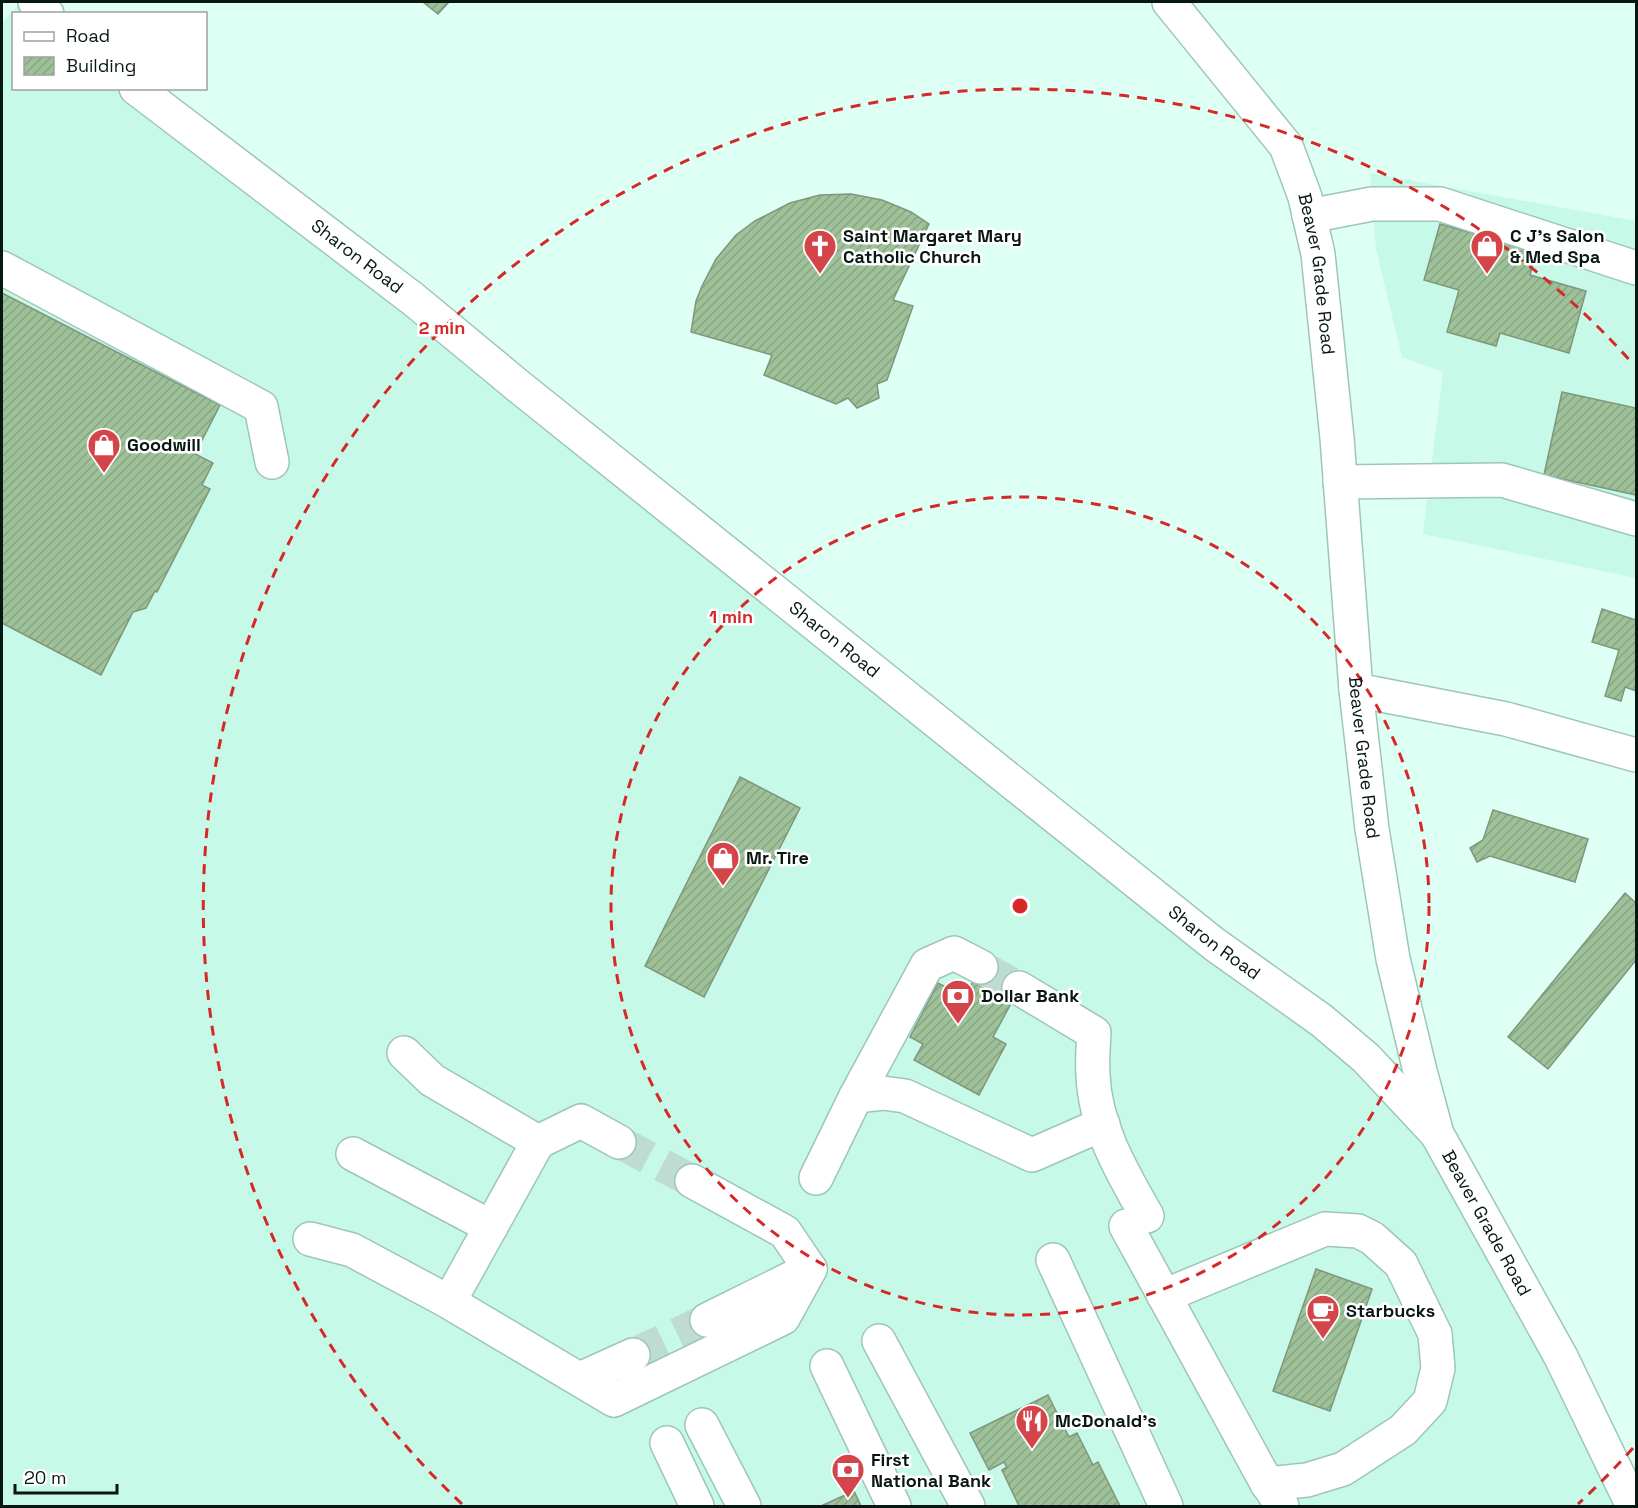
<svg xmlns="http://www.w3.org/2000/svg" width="1638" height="1508" viewBox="0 0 1638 1508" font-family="'Space Grotesk',sans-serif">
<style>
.built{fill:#c6f9e7}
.building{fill:url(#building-hatch);stroke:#7f967b;stroke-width:1.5}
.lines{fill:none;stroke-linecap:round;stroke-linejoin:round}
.minor-tunnel{stroke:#bedcd1;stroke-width:33;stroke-dasharray:33 16;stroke-linecap:butt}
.minor-casing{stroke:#9ec6b8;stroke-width:36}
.major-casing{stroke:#9ec6b8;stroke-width:36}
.minor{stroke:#fff;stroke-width:33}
.major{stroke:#fff;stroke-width:33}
.ring{fill:none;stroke:#d62828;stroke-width:3;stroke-dasharray:10 8}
.labels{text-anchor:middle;stroke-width:5;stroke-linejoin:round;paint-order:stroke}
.poi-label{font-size:18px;font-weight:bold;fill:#081712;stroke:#fff;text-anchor:start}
.street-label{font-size:18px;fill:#081712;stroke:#fff}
.centre{fill:#d62828;stroke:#fff;stroke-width:3}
.ring-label{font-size:18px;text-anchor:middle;font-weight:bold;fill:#d62828;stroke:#fff;stroke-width:5;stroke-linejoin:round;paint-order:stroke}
</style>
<defs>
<pattern id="building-hatch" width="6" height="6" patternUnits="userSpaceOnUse" patternTransform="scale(1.5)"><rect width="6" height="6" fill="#9ec199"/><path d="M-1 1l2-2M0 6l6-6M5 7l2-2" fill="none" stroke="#87a583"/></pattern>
</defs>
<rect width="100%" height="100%" fill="#defff3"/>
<!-- built -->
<g class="built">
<polygon points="21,2 47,13 14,14 14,88 136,89 1405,1098 1633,1506 2,1506 2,23"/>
<polygon points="1370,173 1636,221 1636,578 1423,534 1443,372 1402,357 1376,249"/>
</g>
<!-- building -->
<g class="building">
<polygon points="423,2 449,2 438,14"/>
<polygon points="851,194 882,200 911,212 929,224 893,300 913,306 887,380 877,384 879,398 857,408 848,398 836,404 764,375 772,355 691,332 696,301 702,286 716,259 736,235 755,221 790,203 820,195"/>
<polygon points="1440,224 1536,251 1530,275 1586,291 1569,353 1500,333 1496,346 1447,332 1459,290 1424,280"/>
<polygon points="2,293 220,405 195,454 213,463 202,485 210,489 157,592 155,591 146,608 133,612 101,675 2,623"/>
<polygon points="1562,392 1636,408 1636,495 1544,475"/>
<polygon points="1602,609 1636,620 1636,691 1625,687 1621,701 1605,696 1619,650 1592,642"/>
<polygon points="740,777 800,808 704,997 645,966"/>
<polygon points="1493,810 1588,839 1575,882 1490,856 1477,862 1470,848 1483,840"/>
<polygon points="1625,893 1636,903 1636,960 1548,1069 1508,1037"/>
<polygon points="983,962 1022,983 993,1037 1006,1044 979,1095 914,1060 923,1044 910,1037 938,983 965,997"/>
<polygon points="1316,1269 1372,1289 1330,1411 1273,1391"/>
<polygon points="1048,1395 1069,1437 1077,1433 1093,1465 1098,1462 1120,1506 1019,1506 1002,1470 1007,1467 1004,1462 989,1470 970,1433"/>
<polygon points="854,1491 861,1506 821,1506"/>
</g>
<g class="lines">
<!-- minor-tunnel -->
<g class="minor-tunnel">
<polyline points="981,967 1019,988"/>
<polyline points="619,1142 692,1181"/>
<polyline points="633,1355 707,1320"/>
</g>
<!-- minor casing -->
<g class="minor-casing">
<g id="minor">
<polyline points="35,2 47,14"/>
<path id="s1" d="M136,88L413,299L517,385L1214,944L1321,1020L1366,1058L1437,1134"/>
<polyline points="1309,216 1372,204 1440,204 1636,268"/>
<polyline points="2,268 261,407 272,462"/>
<polyline points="1340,482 1502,480 1636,519"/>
<polyline points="1356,690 1506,719 1636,755"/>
<path d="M1019,988L1094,1033C1093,1047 1092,1061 1093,1075C1095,1127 1122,1172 1147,1216"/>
<polyline points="856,1096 883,1093 905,1096 1032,1155 1103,1124"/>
<polyline points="538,1142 581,1121 619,1142"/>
<polyline points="353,1154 491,1227"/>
<polyline points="816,1178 856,1096 927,965 954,953 981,967"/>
<polyline points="1126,1226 1264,1478 1282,1506"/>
<polyline points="310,1239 352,1250 449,1302 538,1142 432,1080 404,1053"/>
<polyline points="1053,1260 1166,1506"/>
<polyline points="1164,1296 1325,1229 1358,1231 1372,1238 1401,1264 1435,1334 1438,1368 1430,1401 1403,1430 1343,1469 1307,1480 1267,1484"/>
<polyline points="449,1302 614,1400 783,1318 810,1269 785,1232 692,1181"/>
<polyline points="707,1320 810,1269"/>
<polyline points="879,1341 968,1506"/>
<polyline points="827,1366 894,1506"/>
<polyline points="580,1379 633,1355"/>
<polyline points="702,1425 744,1506"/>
<polyline points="667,1443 697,1506"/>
</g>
</g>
<!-- major casing -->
<g class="major-casing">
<g id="major">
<path id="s2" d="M1169,2L1286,146L1305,197L1318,254L1337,438L1356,690L1372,829L1393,959L1420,1071L1437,1134L1561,1357L1633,1506"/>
</g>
</g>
<!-- minor -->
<use href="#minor" class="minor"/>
<!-- major -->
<use href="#major" class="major"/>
</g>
<!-- distance rings -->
<g class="ring">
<circle cx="1020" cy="906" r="409"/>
<path d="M1633 1448A818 818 0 0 1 1578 1504M462 1504A818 818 0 1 1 1633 364"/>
</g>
<!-- icons -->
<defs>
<g id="church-pin" transform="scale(1.725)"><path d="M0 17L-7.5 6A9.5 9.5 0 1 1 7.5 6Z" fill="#d4454a" stroke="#fff"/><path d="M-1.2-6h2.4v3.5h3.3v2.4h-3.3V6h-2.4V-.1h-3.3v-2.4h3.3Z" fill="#fff"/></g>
<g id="shop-pin" transform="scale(1.725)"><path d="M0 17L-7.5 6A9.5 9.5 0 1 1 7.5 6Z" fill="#d4454a" stroke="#fff"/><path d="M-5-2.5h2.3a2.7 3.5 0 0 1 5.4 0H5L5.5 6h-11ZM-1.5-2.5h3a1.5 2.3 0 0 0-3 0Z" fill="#fff"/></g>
<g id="bank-pin" transform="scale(1.725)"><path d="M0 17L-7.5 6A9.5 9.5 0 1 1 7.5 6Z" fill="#d4454a" stroke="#fff"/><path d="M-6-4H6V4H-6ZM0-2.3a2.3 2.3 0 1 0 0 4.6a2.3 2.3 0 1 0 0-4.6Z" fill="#fff"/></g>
<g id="cafe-pin" transform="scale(1.725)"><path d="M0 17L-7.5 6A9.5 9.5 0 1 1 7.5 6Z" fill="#d4454a" stroke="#fff"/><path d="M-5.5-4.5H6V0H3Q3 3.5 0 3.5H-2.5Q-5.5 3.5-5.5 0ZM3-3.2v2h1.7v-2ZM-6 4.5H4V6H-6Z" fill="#fff"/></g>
<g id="restaurant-pin" transform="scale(1.725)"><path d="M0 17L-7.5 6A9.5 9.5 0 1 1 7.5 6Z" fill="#d4454a" stroke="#fff"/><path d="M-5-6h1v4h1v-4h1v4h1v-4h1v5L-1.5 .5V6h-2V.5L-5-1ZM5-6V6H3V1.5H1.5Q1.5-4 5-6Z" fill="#fff"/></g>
</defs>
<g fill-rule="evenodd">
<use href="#church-pin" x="820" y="246"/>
<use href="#shop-pin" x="1487" y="246"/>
<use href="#shop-pin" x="104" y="445"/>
<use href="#shop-pin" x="723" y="858"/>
<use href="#bank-pin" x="958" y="996"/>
<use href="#cafe-pin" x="1323" y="1311"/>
<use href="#restaurant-pin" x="1032" y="1421"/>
<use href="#bank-pin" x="848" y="1470"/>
</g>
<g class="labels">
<!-- poi labels -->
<g class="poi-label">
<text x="843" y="242">Saint Margaret Mary<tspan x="843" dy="21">Catholic Church</tspan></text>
<text x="1510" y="242">C J's Salon<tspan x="1510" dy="21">&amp; Med Spa</tspan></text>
<text x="127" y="451">Goodwill</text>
<text x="746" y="864">Mr. Tire</text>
<text x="981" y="1002">Dollar Bank</text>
<text x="1346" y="1317">Starbucks</text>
<text x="1055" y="1427">McDonald's</text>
<text x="871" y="1466">First<tspan x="871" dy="21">National Bank</tspan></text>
</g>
<!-- street labels -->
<g class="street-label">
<text dy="6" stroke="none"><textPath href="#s1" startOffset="278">Sharon Road</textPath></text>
<text dy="6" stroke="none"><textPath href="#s2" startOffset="318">Beaver Grade Road</textPath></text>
<text dy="6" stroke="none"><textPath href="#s1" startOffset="890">Sharon Road</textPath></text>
<text dy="6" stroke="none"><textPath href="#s2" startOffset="804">Beaver Grade Road</textPath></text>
<text dy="6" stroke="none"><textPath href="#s1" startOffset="1376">Sharon Road</textPath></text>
<text dy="6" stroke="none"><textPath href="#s2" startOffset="1290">Beaver Grade Road</textPath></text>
</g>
</g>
<circle cx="1020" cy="906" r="9" class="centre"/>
<g class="ring-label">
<text x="442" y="334">2 min</text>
<text x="731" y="623">1 min</text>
</g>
<!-- border -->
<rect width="1638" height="1508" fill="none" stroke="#081712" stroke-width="6"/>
<!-- legend -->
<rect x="12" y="12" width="195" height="78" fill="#ffffff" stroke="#9ca2a0" stroke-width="1.5"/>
<rect x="24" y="32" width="30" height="9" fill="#ffffff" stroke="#9ca2a0" stroke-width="1.5"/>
<text x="66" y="42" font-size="18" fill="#081712">Road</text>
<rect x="24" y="57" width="30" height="18" fill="url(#building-hatch)" stroke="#9ca2a0" stroke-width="1.5"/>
<text x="66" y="72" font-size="18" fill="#081712">Building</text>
<!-- scale -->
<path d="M15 1484v9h102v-9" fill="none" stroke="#081712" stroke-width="3"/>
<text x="24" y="1484" font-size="18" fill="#081712" stroke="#ffffff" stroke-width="4.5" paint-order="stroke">20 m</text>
</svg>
